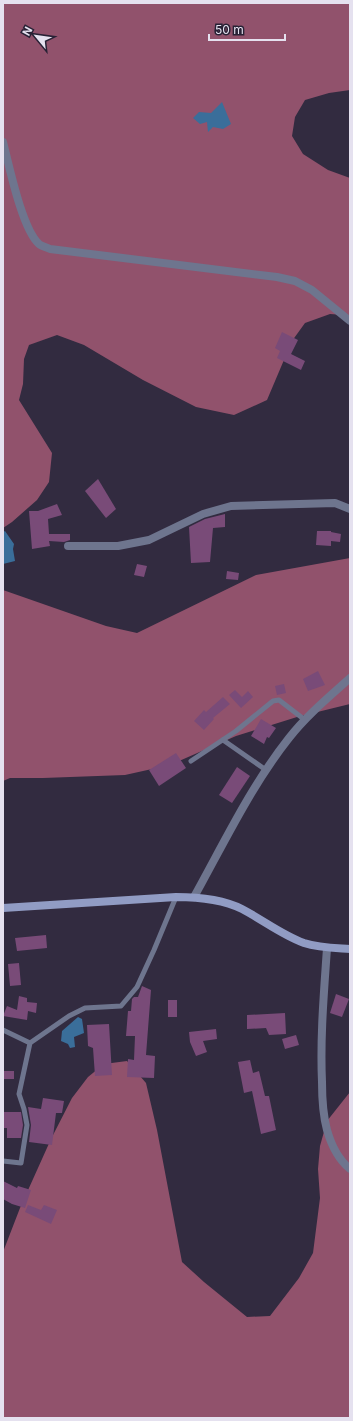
<svg xmlns="http://www.w3.org/2000/svg" width="353" height="1421" viewBox="0 0 353 1421" font-family="Inter,sans-serif">
<style>
.forest{fill:#91526c}
.water{fill:#3a6e9a}
.building{fill:#794b78}
.lines{fill:none;stroke-linecap:round;stroke-linejoin:round}
.lane{stroke:#6e758e;stroke-width:5}
.street{stroke:#6e758e;stroke-width:8}
.secondary{stroke:#919cc4;stroke-width:8}
</style>
<rect width="100%" height="100%" fill="#322b40"/>
<!-- forest -->
<g class="forest">
<polygon points="3,3 350,3 350,90 329,93 305,100 295,117 292,136 303,154 328,170 350,178 350,320 344,315 330,314 305,323 292,341 267,400 234,415 196,407 143,380 84,345 57,335 29,345 24,359 23,384 19,400 52,453 49,482 37,500 12,522 3,528"/>
<polygon points="350,558 350,704 297,717 236,736 170,765 125,775 43,778 10,778 3,781 3,590 106,626 137,633 256,575"/>
<polygon points="127,1061 146,1083 157,1130 182,1262 204,1282 247,1317 270,1316 299,1278 313,1253 320,1198 318,1169 320,1146 327,1121 350,1092 350,1418 3,1418 3,1252 20,1208 51,1139 72,1098 88,1077 104,1064"/>
</g>
<!-- water -->
<g class="water">
<polygon points="222,102 231,124 223,129 213,127 208,132 207,122 200,124 193,118 199,112 211,113"/>
<polygon points="5,531 14,544 13,549 15,561 3,564 3,532"/>
<polygon points="78,1017 82,1019 84,1033 74,1037 75,1047 70,1048 68,1044 61,1041 62,1031"/>
</g>
<!-- building -->
<g class="building">
<polygon points="282,332 298,340 291,354 305,361 301,370 277,358 280,351 275,348"/>
<polygon points="98,479 116,509 106,518 85,491"/>
<polygon points="57,504 62,515 48,519 49,534 70,534 70,540 64,542 49,541 50,546 32,549 29,511 38,511"/>
<polygon points="225,514 225,527 213,528 210,562 191,563 189,527 205,519"/>
<polygon points="317,531 331,531 331,532 341,534 340,542 331,541 331,546 316,545"/>
<polygon points="137,564 147,566 144,577 134,575"/>
<polygon points="227,571 239,573 238,580 226,579"/>
<polygon points="318,671 325,685 308,691 303,679"/>
<polygon points="284,684 286,693 277,695 275,686"/>
<polygon points="235,690 242,697 248,691 253,697 241,708 229,695"/>
<polygon points="223,697 230,704 213,718 214,719 204,730 194,721 204,710 206,712"/>
<polygon points="261,719 276,728 269,738 267,737 264,744 251,736"/>
<polygon points="176,753 186,768 159,786 149,770"/>
<polygon points="237,767 250,776 232,803 219,795"/>
<polygon points="46,935 47,948 17,951 15,938"/>
<polygon points="19,963 21,985 10,986 8,964"/>
<polygon points="142,986 151,990 146,1055 155,1056 154,1078 127,1077 128,1059 134,1060 135,1036 126,1036 128,1011 131,1011 132,999 134,997 138,997"/>
<polygon points="336,994 349,999 342,1017 330,1013"/>
<polygon points="19,996 27,998 27,1002 37,1003 36,1013 28,1011 27,1020 3,1016 7,1006 17,1010"/>
<rect x="168" y="1000" width="9" height="17"/>
<polygon points="285,1013 286,1034 269,1035 266,1028 247,1029 247,1015"/>
<polygon points="109,1024 112,1075 95,1076 93,1048 88,1046 87,1025"/>
<polygon points="216,1029 217,1039 203,1041 207,1052 196,1056 190,1042 189,1032"/>
<polygon points="296,1035 299,1045 285,1049 282,1039"/>
<polygon points="250,1060 253,1073 259,1071 265,1096 269,1096 276,1130 261,1134 252,1091 244,1093 238,1062"/>
<rect x="3" y="1071" width="11" height="8"/>
<polygon points="43,1098 64,1101 62,1113 56,1113 52,1145 29,1142 31,1125 28,1107 41,1109"/>
<polygon points="3,1112 21,1112 23,1125 21,1138 7,1138 7,1128 3,1128"/>
<polygon points="3,1181 17,1188 18,1186 31,1190 25,1208 12,1204 3,1199"/>
<polygon points="28,1205 41,1210 44,1205 57,1210 51,1224 25,1212"/>
</g>
<g class="lines">
<!-- lane -->
<g class="lane">
<polyline points="223,740 266,770"/>
<polyline points="191,761 236,731 273,701 279,700 305,720"/>
<polyline points="3,1030 30,1043"/>
<polyline points="3,1161 21,1163 27,1125 24,1109 19,1094 30,1043 69,1016 85,1008 121,1006 137,987 154,950 176,897"/>
</g>
<!-- street -->
<g class="street">
<path d="M3,142C9,165 22,229 39,244C41,246 46,247 50,249L277,277L295,281L312,290L350,321"/>
<polyline points="68,546 118,546 149,540 203,514 231,506 335,503 350,509"/>
<path d="M194,897C224,843 251,786 289,738C307,715 329,697 350,678"/>
<path d="M327,948C324,992 320,1037 322,1082C322,1097 323,1115 327,1130C331,1144 339,1160 350,1169"/>
</g>
<!-- secondary -->
<path class="secondary" d="M3,908L176,897C199,897 222,899 242,909C263,920 282,935 304,943C319,948 335,948 350,949"/>
</g>
<!-- border -->
<rect width="353" height="1421" fill="none" stroke="#e5e1ef" stroke-width="8"/>
<!-- north arrow -->
<g transform="translate(36 36) rotate(299)" stroke="#282135" stroke-width="3" paint-order="stroke">
<path d="M0-3L7 15L0 10L-7 15Z" fill="#e5e1ef"/>
<text y="-6" font-size="11" font-weight="bold" text-anchor="middle" fill="#e5e1ef">N</text>
</g>
<!-- scale -->
<path d="M209 34v6h76v-6" fill="none" stroke="#e5e1ef" stroke-width="2"/>
<text x="215" y="34" font-size="12" fill="#e5e1ef" stroke="#282135" stroke-width="3" paint-order="stroke">50 m</text>
</svg>
